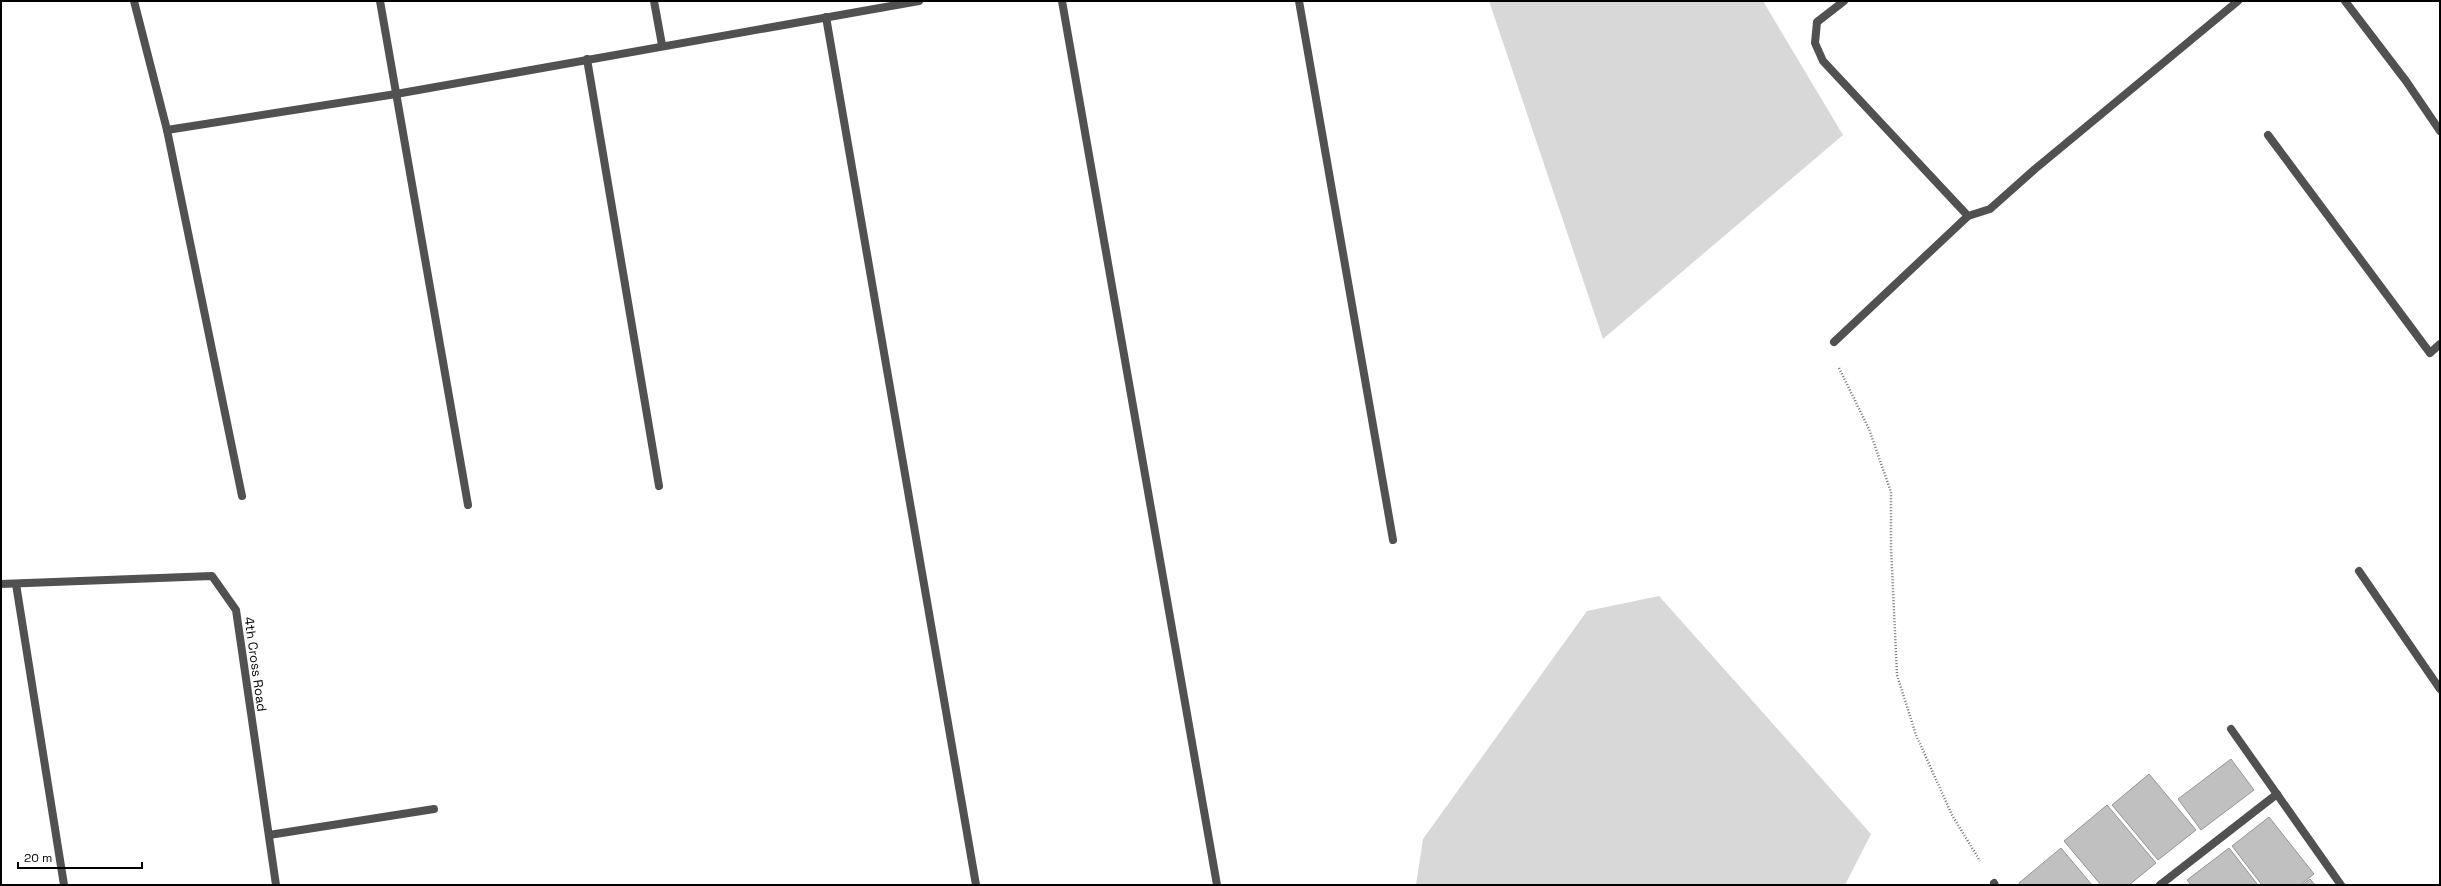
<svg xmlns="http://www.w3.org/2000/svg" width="2441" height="886" viewBox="0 0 2441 886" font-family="'Space Grotesk',sans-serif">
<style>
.green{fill:#d8d8d8}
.building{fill:#c0c0c0;stroke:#959595}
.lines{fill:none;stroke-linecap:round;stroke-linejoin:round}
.path{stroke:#737373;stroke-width:2.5;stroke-dasharray:1 2;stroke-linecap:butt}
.lane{stroke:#515151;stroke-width:8}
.street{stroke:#515151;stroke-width:8}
.labels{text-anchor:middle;stroke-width:3.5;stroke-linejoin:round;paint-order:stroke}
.street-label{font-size:13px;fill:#000;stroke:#fff}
</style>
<rect width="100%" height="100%" fill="#fff"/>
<!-- green -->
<g class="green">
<polygon points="1489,1 1763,1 1843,135 1603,339"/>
<polygon points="1659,596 1871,834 1845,885 1416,885 1423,839 1587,611"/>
</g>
<!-- building -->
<g class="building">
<polygon points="2231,759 2254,790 2201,830 2178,799"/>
<polygon points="2149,774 2196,830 2158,860 2112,805"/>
<polygon points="2107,805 2156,863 2129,885 2101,885 2064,841"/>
<polygon points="2269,817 2314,874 2300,885 2262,885 2232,846"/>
<polygon points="2061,848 2092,885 2020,885 2019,883"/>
<polygon points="2229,848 2258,885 2191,885 2187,880"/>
<polygon points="2310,879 2315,885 2302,885"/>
</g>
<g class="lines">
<!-- path -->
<polyline class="path" points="1839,368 1869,429 1891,492 1891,547 1897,675 1916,735 1952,815 1980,861"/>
<!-- lane -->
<g class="lane">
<polyline points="134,1 167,130"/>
<polyline points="380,1 468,505"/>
<polyline points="654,1 662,45"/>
<polyline points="1062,1 1217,885"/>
<polyline points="1299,1 1393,540"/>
<polyline points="826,17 976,885"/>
<polyline points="587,59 659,486"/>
<polyline points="242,496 167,130 396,94 919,1"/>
<polyline points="2359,571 2440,689"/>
</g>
<!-- street -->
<g class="street">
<polyline points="1844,1 1817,22 1815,43 1823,61 1968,216 1990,209 2035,169 2238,1"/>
<polyline points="2345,1 2406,81 2440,131"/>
<polyline points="2268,135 2430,353 2440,344"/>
<polyline points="1834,342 1968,216"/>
<polyline points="1,584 212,576 236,610 276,885"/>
<polyline points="16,584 64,885"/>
<polyline points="2231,729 2341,885"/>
<polyline points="269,835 434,809"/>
<polyline points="1994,883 1995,885"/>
<polyline points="2160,885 2277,794"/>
</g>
</g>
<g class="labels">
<!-- street labels -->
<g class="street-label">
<text transform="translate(256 664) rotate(82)" y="5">4th Cross Road</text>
</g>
</g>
<!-- border -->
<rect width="2441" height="886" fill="none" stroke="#000000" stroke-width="4"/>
<!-- scale -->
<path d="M18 862v6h124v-6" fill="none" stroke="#000000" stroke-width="2"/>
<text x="24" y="862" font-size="12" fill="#000000" stroke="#ffffff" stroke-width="3" paint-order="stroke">20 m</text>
</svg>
